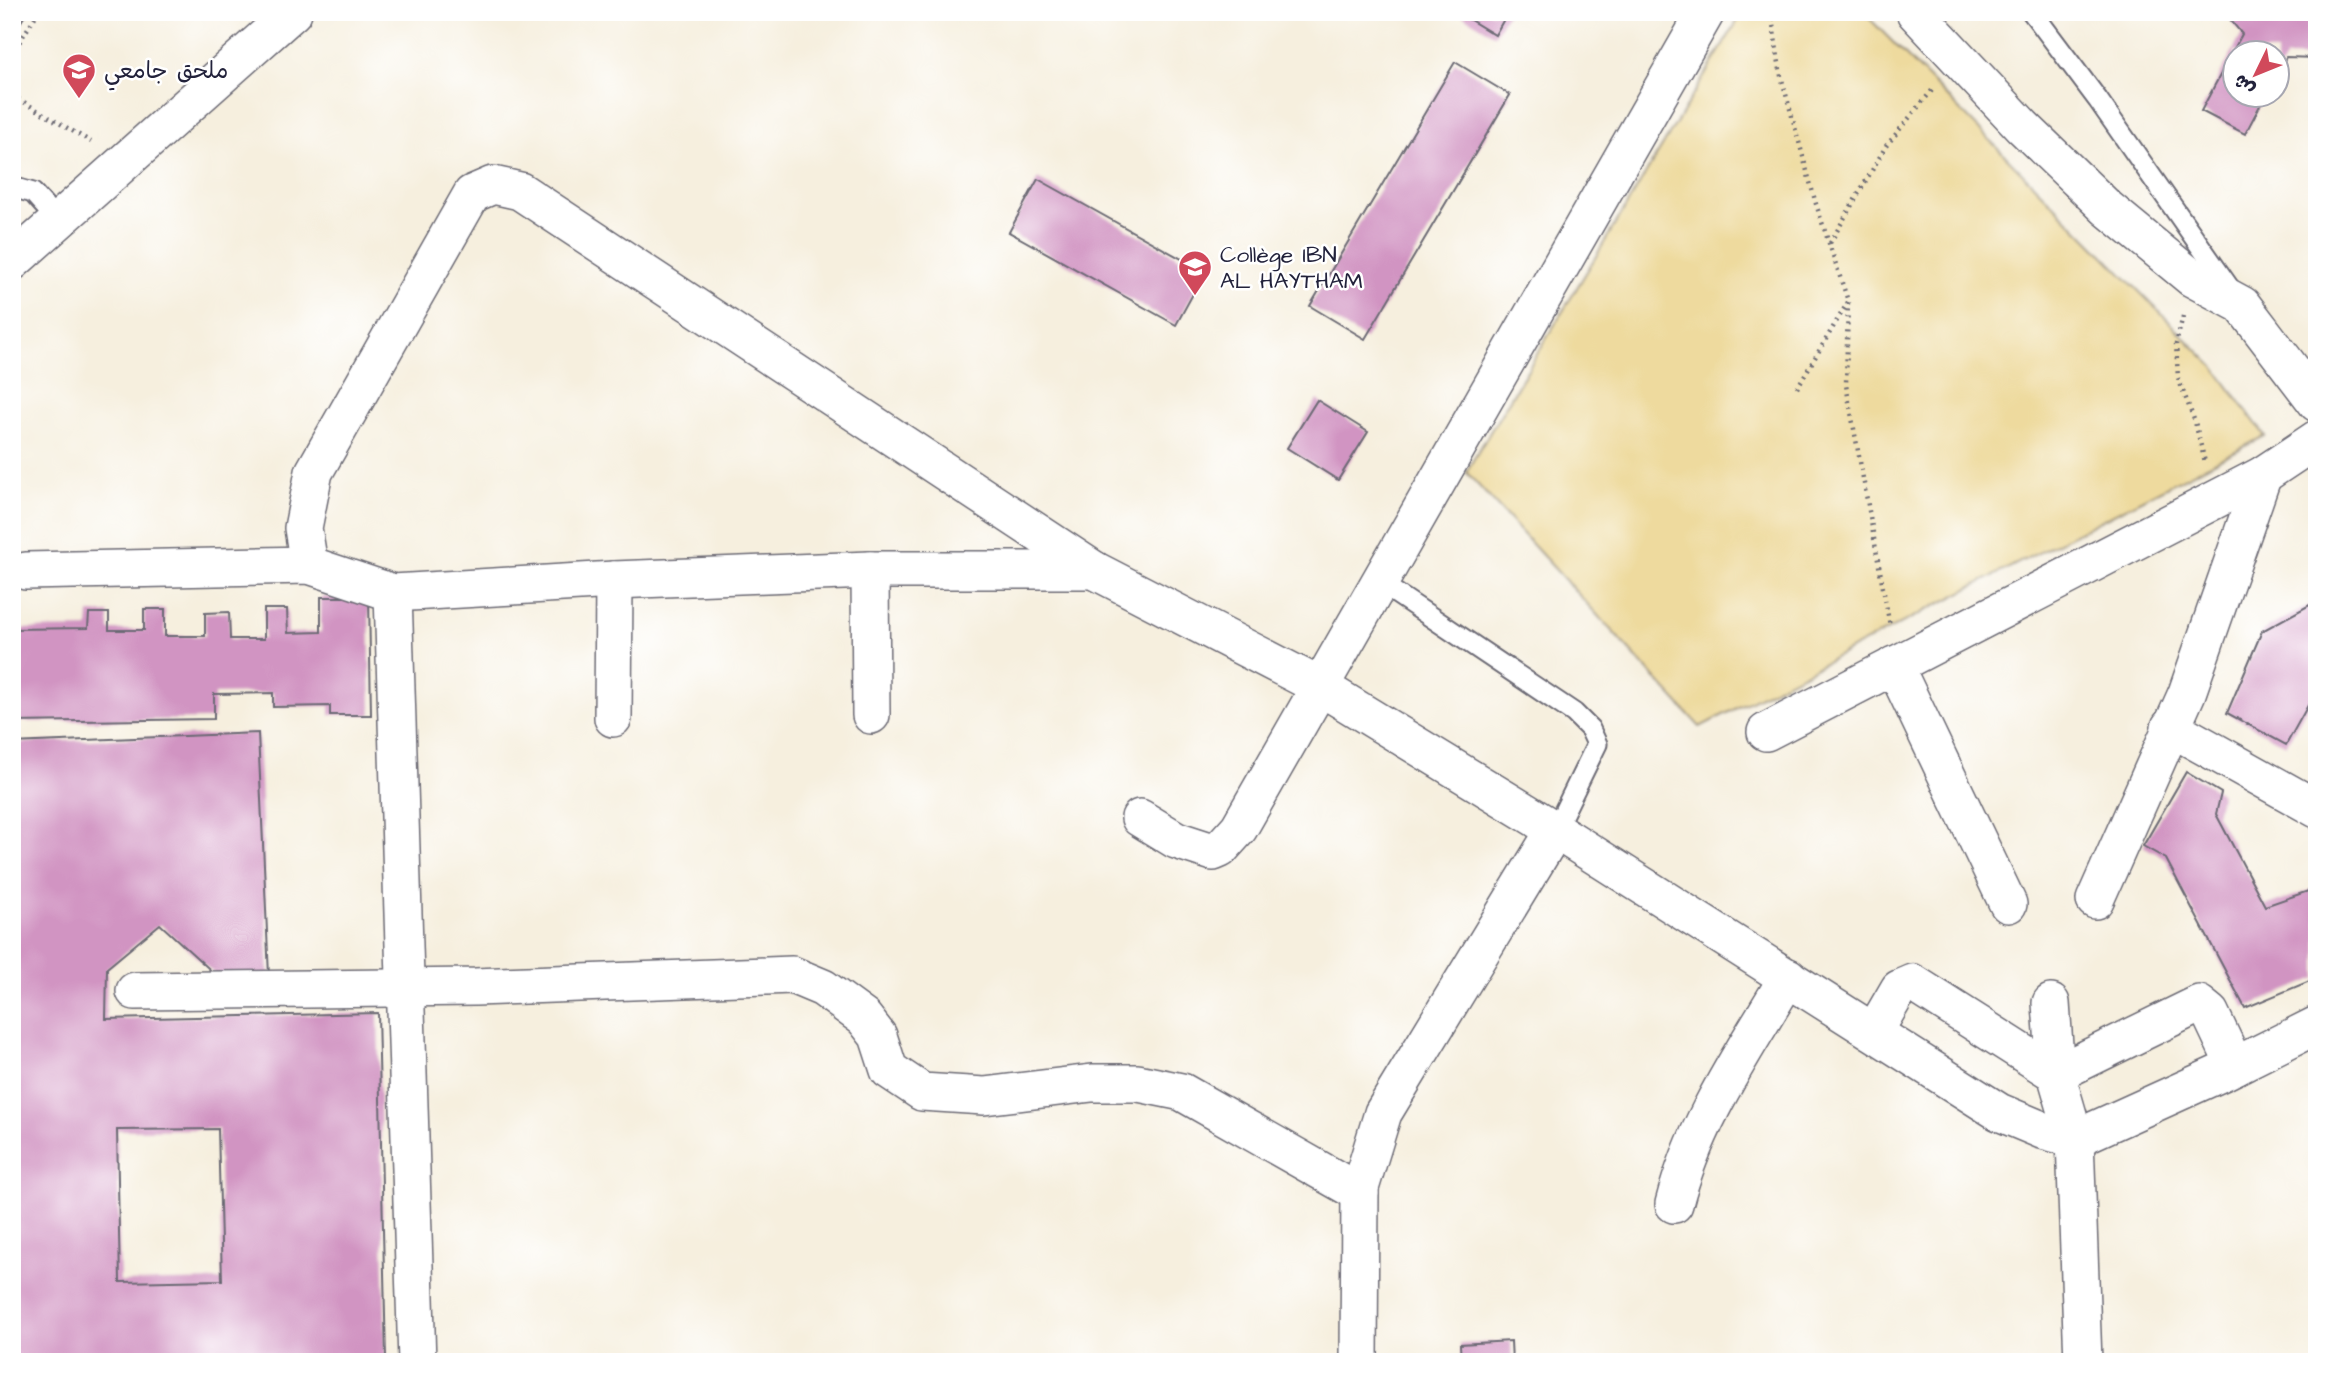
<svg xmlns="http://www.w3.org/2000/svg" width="2329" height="1374" viewBox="0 0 2329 1374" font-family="'Architects Daughter','Playpen Sans Arabic',sans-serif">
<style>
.sand{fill:#eeda9e;stroke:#887e6c;stroke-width:2}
.building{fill:#d194c2;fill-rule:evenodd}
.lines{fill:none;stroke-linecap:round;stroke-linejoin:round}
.lane-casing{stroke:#6c6a74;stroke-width:23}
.street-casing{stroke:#6c6a74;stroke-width:40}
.path{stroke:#6c6a74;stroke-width:4.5;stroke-dasharray:2 5;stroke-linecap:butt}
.lane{stroke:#fff;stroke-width:19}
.street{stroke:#fff;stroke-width:37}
.labels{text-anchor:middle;stroke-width:5;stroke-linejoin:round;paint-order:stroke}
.poi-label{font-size:23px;fill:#22223b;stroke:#fff;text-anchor:start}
</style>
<rect width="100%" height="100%" fill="#fff"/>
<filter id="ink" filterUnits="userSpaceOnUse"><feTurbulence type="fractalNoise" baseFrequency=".0143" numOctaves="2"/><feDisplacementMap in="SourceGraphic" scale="14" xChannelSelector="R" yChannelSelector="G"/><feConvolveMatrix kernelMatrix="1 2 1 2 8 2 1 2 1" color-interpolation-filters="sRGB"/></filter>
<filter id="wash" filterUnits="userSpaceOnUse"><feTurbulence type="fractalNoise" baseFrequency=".00686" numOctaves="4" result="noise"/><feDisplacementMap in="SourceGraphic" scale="28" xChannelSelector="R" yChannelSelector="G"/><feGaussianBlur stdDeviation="1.57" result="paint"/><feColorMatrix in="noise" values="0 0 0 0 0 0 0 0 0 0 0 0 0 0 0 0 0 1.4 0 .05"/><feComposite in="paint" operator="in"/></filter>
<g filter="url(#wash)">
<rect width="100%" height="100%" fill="#f6efde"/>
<!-- sand -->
<polygon class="sand" points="1743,12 1863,12 2215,368 2265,436 1700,727 1466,472"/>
<g id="blocks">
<!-- building -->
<g class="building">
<polygon points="12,12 27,12 14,33 12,32"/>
<polygon points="1457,12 1508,12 1495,35"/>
<polygon points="2224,12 2317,12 2317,58 2286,57 2276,75 2276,52 2234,52 2234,94 2266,94 2245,134 2201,111 2242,34"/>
<polygon points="1455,62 1510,95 1365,339 1310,306"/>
<polygon points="1038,179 1205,272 1176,325 1009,232"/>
<polygon points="1317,400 1368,432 1338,480 1287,448"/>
<polygon points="321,597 369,597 371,715 330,715 330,706 273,707 273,693 214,694 214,719 12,722 12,629 88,628 89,613 109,613 109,630 144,630 144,609 165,609 165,636 205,636 205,613 229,612 230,639 264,639 264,609 287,609 288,633 321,632"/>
<polygon points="2317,601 2317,689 2286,745 2227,713 2262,631"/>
<path d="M258,733L269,976L218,977L160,924L107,968L106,1019L378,1013L386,1359L12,1362V743ZM218,1129L222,1280L120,1282L117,1130Z"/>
<polygon points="2186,772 2221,793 2216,814 2265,906 2317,888 2317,978 2245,1008 2166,859 2143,846"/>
<polygon points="1511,1341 1512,1362 1461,1362 1460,1344"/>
</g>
</g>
</g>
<g filter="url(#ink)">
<use href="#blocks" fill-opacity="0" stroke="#6c6a74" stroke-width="2"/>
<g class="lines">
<!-- lane casing -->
<g class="lane-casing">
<g id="lane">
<polyline points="2032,12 2098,100 2233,293"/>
<polyline points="12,187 33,193 58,221"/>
<polyline points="1379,582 1574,713 1590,729 1597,744 1555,830"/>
</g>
</g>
<!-- street casing -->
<g class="street-casing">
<g id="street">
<polyline points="1915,12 2022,126 2107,208 2192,278 2242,305 2317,403"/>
<polyline points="12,262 293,12"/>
<polyline points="309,565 303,528 314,472 472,194 493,185 520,191 1094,570"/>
<polyline points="870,570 871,715"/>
<polyline points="26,571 309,565 393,593 614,580 870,570 1094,570 1319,686 1555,830 1999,1112 2042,1130 2075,1139 2225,1071 2317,1025"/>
<polyline points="393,593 417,1362"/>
<polyline points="1894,665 2008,904"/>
<polyline points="613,718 614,580"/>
<polyline points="2170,727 2317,809"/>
<polyline points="1766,732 2263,475 2317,439"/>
<polyline points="1140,818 1176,840 1213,852 1220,849 1239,828 1706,12"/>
<polyline points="2095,900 2187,693 2263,475"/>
<polyline points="135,991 475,987 792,975 823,988 864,1018 878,1036 889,1070 922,1092 984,1096 1092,1083 1138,1083 1182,1092 1360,1193"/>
<polyline points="2051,1003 2056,1074 2075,1139 2083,1362"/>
<polyline points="1874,1032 1899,989 1913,983 2056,1074 2199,1004 2210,1013 2235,1066"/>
<path d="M1674,1204C1695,1121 1745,1050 1788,977"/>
<polyline points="1359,1362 1360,1188 1383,1113 1555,830"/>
</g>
</g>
<!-- path -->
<g class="path">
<polyline points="1771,12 1781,76 1816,204 1848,301 1846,385 1890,626"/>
<polyline points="12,54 38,12"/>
<polyline points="12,95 91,142"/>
<polyline points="1830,243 1886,146 1934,88"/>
<polyline points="2183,316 2176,344 2178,378 2195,422 2205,462"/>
<polyline points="1797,388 1848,302"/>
</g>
<!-- lane -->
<use href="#lane" class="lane"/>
<!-- street -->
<use href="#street" class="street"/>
</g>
</g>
<!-- icons -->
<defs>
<g id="university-pin" transform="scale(1.75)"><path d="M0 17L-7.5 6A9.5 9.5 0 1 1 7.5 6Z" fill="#d1495b" stroke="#fff"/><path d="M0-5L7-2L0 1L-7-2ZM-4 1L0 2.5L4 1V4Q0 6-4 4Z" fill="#fff"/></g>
<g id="school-pin" transform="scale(1.75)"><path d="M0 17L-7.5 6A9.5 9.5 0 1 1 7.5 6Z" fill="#d1495b" stroke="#fff"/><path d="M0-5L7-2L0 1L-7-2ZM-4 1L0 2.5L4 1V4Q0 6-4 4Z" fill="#fff"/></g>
</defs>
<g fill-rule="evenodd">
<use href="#university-pin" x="79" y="70"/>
<use href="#school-pin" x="1195" y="267"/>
</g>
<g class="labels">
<!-- poi labels -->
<g class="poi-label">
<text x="104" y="78">ملحق جامعي</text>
<text x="1220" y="262">Collège IBN<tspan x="1220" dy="26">AL HAYTHAM</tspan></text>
</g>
</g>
<!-- margin -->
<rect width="2329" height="1374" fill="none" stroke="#fff" stroke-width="42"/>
<!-- north arrow -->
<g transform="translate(2256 74) rotate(227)"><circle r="33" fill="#ffffff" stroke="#a7a7b1" stroke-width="2"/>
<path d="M0-5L12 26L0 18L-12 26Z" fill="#d1495b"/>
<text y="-10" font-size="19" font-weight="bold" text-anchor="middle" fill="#22223b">ش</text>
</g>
</svg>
